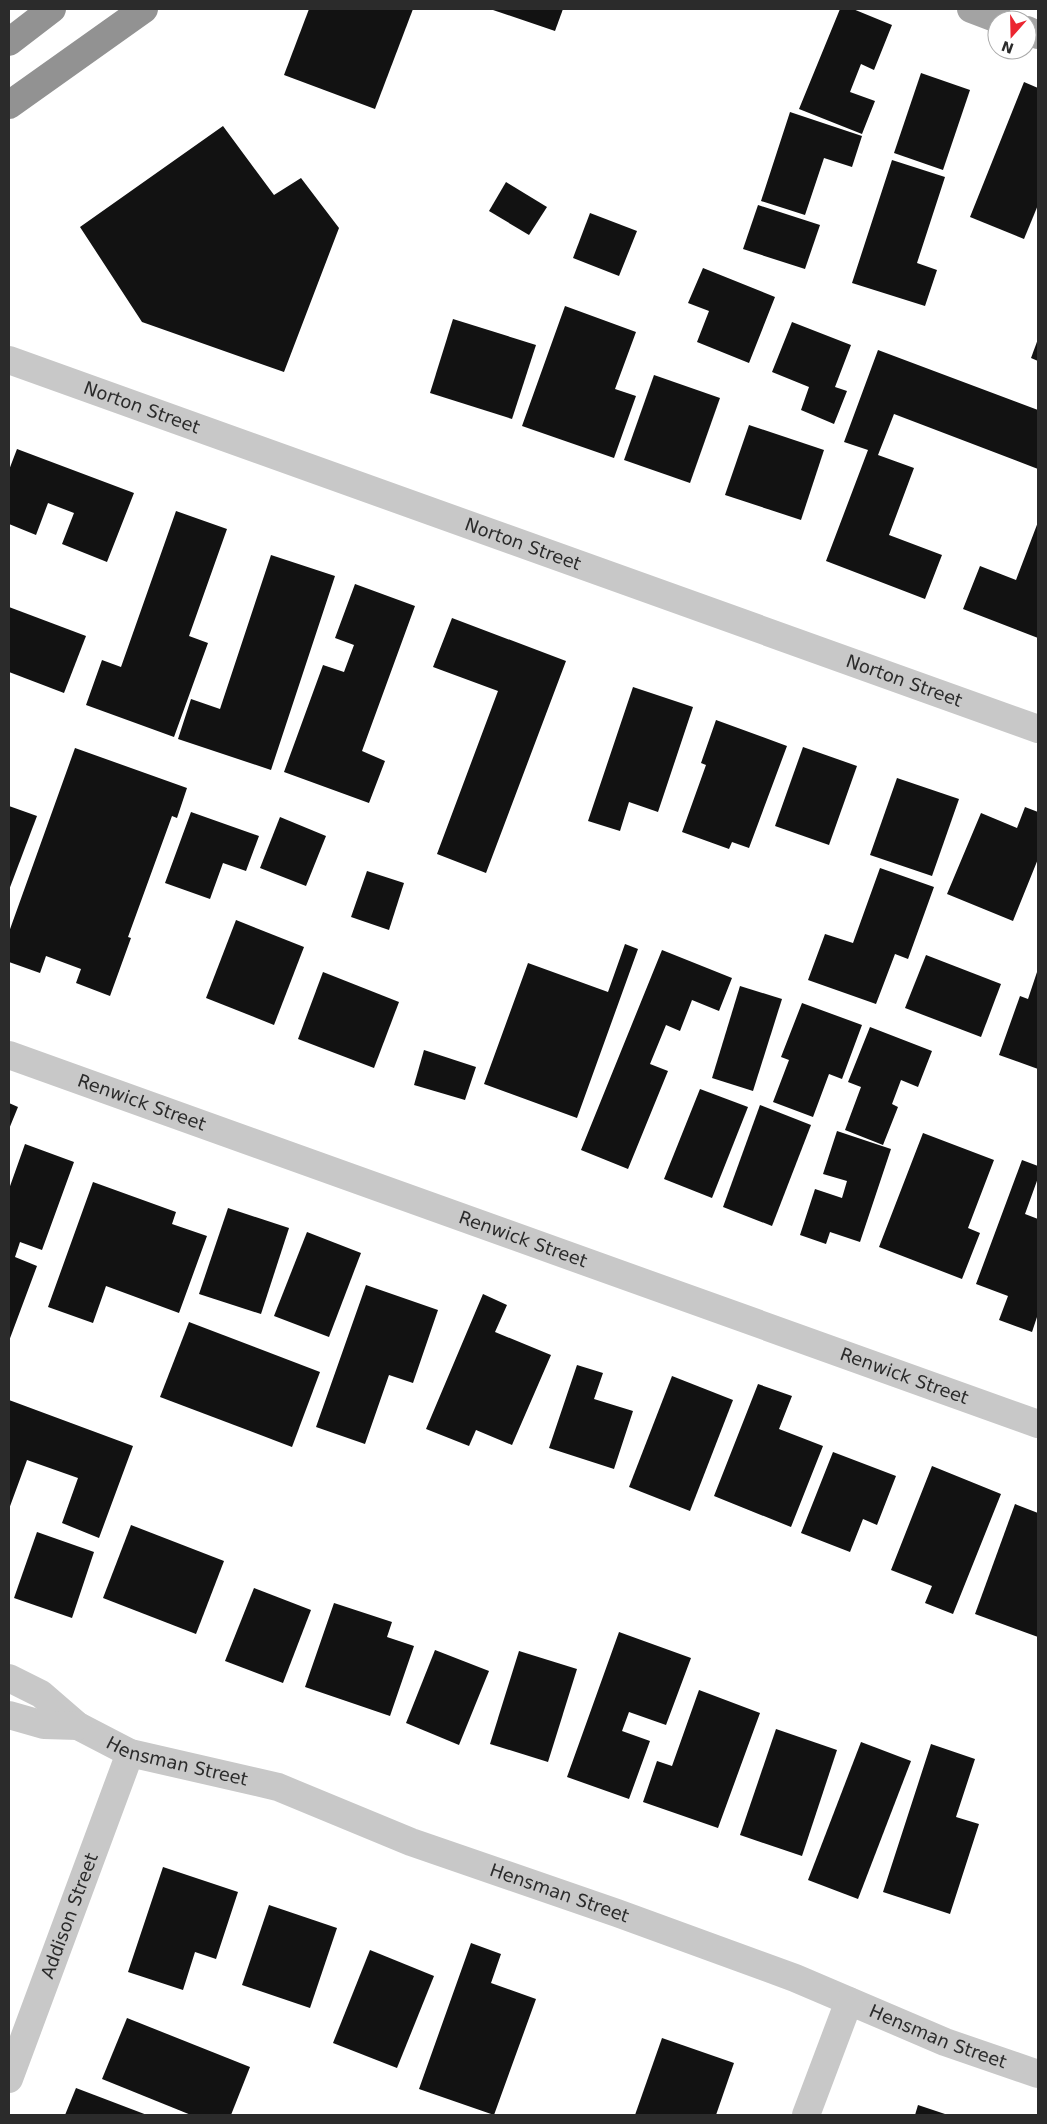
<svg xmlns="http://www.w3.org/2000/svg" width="1047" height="2124" viewBox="0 0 1047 2124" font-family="'DejaVu Sans',sans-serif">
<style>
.building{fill:#121212}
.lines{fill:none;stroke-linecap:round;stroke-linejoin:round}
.minor{stroke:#c8c8c8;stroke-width:28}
.major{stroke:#a3a3a3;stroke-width:28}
.highway{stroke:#929292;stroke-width:28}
.labels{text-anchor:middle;stroke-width:5;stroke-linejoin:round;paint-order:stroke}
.street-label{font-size:18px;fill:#2b2b2b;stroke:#fff}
</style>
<rect width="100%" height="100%" fill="#fff"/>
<!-- building -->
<g class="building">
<polygon points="309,9 413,9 375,109 284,75"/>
<polygon points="490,9 563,9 555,31"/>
<polygon points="840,9 853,9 892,25 874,70 861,64 850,92 875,101 862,134 799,109"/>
<polygon points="921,73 970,90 943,170 894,153"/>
<polygon points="1024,82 1038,88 1038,205 1024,239 970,217"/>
<polygon points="790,112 862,136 852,167 824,158 805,215 761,201"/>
<polygon points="223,126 274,195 301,178 339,228 284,372 142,322 80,227"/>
<polygon points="892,160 945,177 917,263 937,270 925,306 852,283"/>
<polygon points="506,182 547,207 529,235 489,211"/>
<polygon points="758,205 820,225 805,269 743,249"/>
<polygon points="590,213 637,231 619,276 573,258"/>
<polygon points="703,268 775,297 749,363 697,342 709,311 688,303"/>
<polygon points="565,306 636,332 615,389 636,396 614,458 522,426"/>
<polygon points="453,319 536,345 512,419 430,393"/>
<polygon points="792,322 851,345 835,387 847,391 834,424 801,410 809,387 772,372"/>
<polygon points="1038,339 1038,361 1031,358"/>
<polygon points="878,350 1038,410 1038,469 894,414 878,455 914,468 889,535 942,555 925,599 826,561 868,450 844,442"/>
<polygon points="654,375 720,398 690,483 624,460"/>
<polygon points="749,425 824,450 801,520 725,495"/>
<polygon points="17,449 134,493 107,562 62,544 74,513 48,503 36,535 9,524 9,470"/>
<polygon points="176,511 227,529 189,636 208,643 174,737 86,705 102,660 121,667"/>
<polygon points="1038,522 1038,638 963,609 980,566 1016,580"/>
<polygon points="271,555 335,576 271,770 178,739 191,699 220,709"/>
<polygon points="355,584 415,606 362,751 385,761 369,803 284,772 323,665 344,672 354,645 335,638"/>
<polygon points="9,607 86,636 64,693 9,672"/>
<polygon points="452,618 566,661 486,873 437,854 498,691 433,667"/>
<polygon points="633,687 693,707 658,812 629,802 620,831 588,821"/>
<polygon points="716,720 787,746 749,848 732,842 729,849 682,832 706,765 701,763"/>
<polygon points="803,747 857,766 829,845 775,826"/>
<polygon points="75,748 187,788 177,818 172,816 128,937 131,938 110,996 76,983 81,969 46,956 40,973 9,962 9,932"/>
<polygon points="897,778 959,799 932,876 870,855"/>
<polygon points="9,806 37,816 9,890"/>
<polygon points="1025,807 1038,812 1038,859 1013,921 947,894 981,813 1017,828"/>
<polygon points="191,812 259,836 246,871 223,863 210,899 165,883"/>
<polygon points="280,817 326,836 306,886 260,868"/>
<polygon points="880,868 934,887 908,959 895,954 876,1004 808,980 825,934 853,943"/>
<polygon points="367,871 404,883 389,930 351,917"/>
<polygon points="236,920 304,947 274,1025 206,998"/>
<polygon points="625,944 638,949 577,1118 484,1084 528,963 608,992"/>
<polygon points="662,950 732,978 719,1011 692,1000 680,1031 666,1025 650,1064 668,1071 628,1169 581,1150"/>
<polygon points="926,955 1001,984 981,1037 905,1008"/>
<polygon points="1038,969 1038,1069 999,1055 1020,996 1028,999"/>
<polygon points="323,972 399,1002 374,1068 298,1039"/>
<polygon points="740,986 782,999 753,1091 712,1078"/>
<polygon points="802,1003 862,1025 842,1079 829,1074 813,1117 773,1102 789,1060 781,1057"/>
<polygon points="870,1027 932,1051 918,1087 901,1080 892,1104 898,1107 883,1145 845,1130 861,1087 848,1082"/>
<polygon points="424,1050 476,1067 465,1100 414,1085"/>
<polygon points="700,1089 748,1107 712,1198 664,1179"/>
<polygon points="9,1103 18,1107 9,1129"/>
<polygon points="760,1105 811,1125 772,1226 723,1207"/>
<polygon points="837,1131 891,1149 860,1242 830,1232 826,1244 800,1235 815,1189 842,1198 847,1181 823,1174"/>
<polygon points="923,1133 994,1160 968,1228 980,1233 962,1279 879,1247"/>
<polygon points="25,1144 74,1162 42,1250 20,1242 15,1257 37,1266 9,1341 9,1189"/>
<polygon points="1022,1160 1038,1166 1038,1178 1025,1214 1038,1219 1038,1314 1032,1332 999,1320 1008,1296 976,1284"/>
<polygon points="93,1182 176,1212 172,1224 207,1236 179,1313 106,1286 93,1323 48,1307"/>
<polygon points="228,1208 289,1228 261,1314 199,1294"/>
<polygon points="307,1232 361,1253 329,1337 274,1316"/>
<polygon points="366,1285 438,1310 413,1383 389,1375 365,1444 316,1427"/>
<polygon points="483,1294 507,1305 495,1332 551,1355 512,1445 476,1430 469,1446 426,1429"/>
<polygon points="189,1322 320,1372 292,1447 160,1397"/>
<polygon points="577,1365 603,1373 594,1399 633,1411 614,1469 549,1448"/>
<polygon points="672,1376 733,1400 690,1511 629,1487"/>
<polygon points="758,1384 792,1396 779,1429 823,1446 791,1527 714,1496"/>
<polygon points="9,1400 133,1446 99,1538 62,1523 78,1478 27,1460 9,1509"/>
<polygon points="833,1452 896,1476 877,1525 863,1519 850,1552 801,1533"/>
<polygon points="932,1466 1001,1494 953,1614 925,1603 932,1586 891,1570"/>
<polygon points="1015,1504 1038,1513 1038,1637 975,1614"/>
<polygon points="131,1525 224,1561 196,1634 103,1598"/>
<polygon points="37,1532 94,1552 72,1618 14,1598"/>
<polygon points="254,1588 311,1610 283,1683 225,1661"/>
<polygon points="334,1603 392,1622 387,1637 414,1646 390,1716 305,1687"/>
<polygon points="619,1632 691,1658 666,1725 629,1712 622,1731 650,1741 629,1799 567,1777"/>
<polygon points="435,1650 489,1671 459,1745 406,1723"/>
<polygon points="519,1651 577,1669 548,1762 490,1744"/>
<polygon points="699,1690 760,1713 718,1828 643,1802 657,1761 672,1766"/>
<polygon points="776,1729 837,1750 802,1856 740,1835"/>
<polygon points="861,1742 911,1761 858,1899 808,1880"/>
<polygon points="931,1744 975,1759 956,1817 979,1824 950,1914 883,1892"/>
<polygon points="163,1867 238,1892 216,1959 195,1952 183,1990 128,1972"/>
<polygon points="269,1905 337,1928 310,2008 242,1985"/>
<polygon points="471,1943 501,1954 491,1983 536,1999 494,2115 419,2089"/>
<polygon points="370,1950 434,1976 397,2068 333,2043"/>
<polygon points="127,2018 250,2067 231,2115 191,2115 102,2079"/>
<polygon points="662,2038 734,2063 716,2115 635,2115"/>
<polygon points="76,2088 147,2115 65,2115"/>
<polygon points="918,2105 948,2115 915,2115"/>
</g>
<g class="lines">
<!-- minor -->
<g class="minor">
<path id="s1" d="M9,360L1038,729"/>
<path id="s2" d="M9,1055L1038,1424"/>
<path id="s3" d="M9,1678L41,1694L78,1726L130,1753L278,1787L411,1842L617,1913L795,1978L945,2042L1038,2074"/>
<polyline points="9,1715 44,1725 78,1726"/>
<path id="s4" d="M9,2079L130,1753"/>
<polyline points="806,2115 849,2001"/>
</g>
<!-- major -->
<g class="major">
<polyline points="971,9 1000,20"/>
<polyline points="1027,30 1038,35"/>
</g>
<!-- highway -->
<g class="highway">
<polyline points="9,42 52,9"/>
<polyline points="9,105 144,9"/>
</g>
</g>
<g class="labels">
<!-- street labels -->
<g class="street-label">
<text dy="6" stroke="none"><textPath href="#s1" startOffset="141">Norton Street</textPath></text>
<text dy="6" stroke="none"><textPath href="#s1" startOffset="546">Norton Street</textPath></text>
<text dy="6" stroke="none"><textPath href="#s1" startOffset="951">Norton Street</textPath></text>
<text dy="6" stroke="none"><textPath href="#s2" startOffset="141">Renwick Street</textPath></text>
<text dy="6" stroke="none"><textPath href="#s2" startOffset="546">Renwick Street</textPath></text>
<text dy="6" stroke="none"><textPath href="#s2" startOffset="951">Renwick Street</textPath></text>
<text dy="6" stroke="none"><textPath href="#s3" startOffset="191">Hensman Street</textPath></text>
<text dy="6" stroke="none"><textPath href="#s3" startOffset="596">Hensman Street</textPath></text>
<text dy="6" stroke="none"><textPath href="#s4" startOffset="174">Addison Street</textPath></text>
<text dy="6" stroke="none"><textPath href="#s3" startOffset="1001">Hensman Street</textPath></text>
</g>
</g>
<!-- border -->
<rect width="1047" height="2124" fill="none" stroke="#2b2b2b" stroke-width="20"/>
<!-- north arrow -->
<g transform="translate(1012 35) rotate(200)"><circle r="24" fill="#ffffff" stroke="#aaaaaa"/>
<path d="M0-4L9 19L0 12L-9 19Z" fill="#eb2530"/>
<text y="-8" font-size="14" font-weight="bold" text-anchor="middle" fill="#2b2b2b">N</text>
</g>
</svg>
